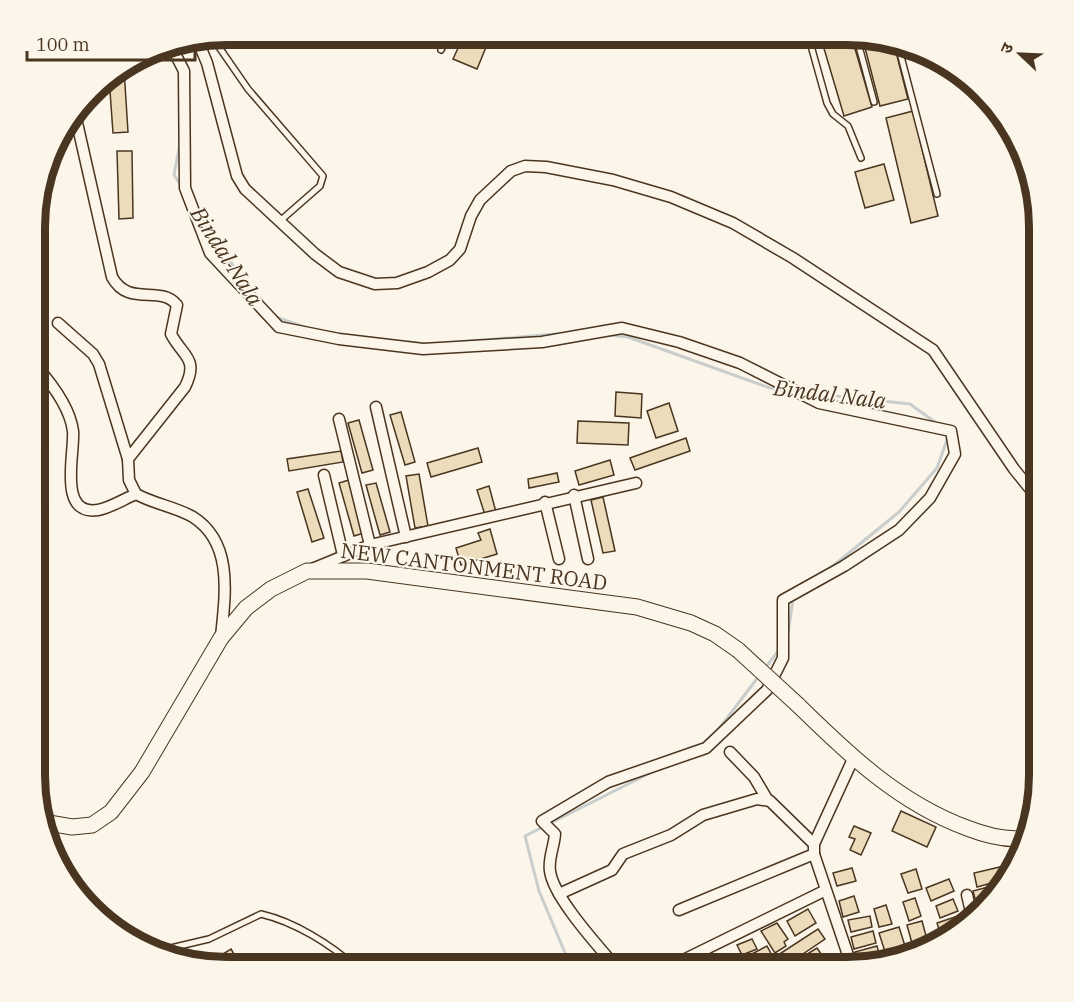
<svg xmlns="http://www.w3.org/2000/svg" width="1074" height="1002" viewBox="0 0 1074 1002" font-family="'IBM Plex Serif','Noto Sans Devanagari',serif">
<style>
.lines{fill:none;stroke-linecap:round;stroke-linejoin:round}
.stream{stroke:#c9cecd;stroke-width:3}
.building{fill:#ecdcbc;stroke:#4a3520;stroke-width:1.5}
.lane-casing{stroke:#4a3520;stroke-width:8}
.street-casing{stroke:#4a3520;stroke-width:13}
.secondary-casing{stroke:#4a3520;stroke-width:17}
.lane{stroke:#fbf6e9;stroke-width:5}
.street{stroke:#fbf6e9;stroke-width:10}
.secondary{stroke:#fbf6e9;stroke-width:15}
.secondary-bridge-casing{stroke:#4a3520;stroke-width:17;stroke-linecap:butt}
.secondary-bridge{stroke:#fbf6e9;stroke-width:15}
.labels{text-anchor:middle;stroke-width:4.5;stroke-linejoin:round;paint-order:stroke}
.street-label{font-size:21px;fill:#4a3520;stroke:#fbf6e9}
.water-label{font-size:22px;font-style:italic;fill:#4a3520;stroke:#fbf6e9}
.rim{fill:none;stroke:#4a3520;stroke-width:8}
</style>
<rect width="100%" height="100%" fill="#fbf6e9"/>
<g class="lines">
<!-- stream -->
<g class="stream">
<polyline points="180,143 174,175 182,187"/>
<polyline points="200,215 246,285"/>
<polyline points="273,316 307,328"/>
<polyline points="608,335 628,337 770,388 784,390"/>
<polyline points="408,342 428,344"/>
<polyline points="458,342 568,333"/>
<polyline points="808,393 910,404 939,425"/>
<polyline points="828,570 899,512 937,468 948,437"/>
<polyline points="788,634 793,599"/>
<polyline points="765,668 779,650"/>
<polyline points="718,730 759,676"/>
<polyline points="571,967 539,891 525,836 652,772"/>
</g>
</g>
<!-- building -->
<g class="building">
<polygon points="409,35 436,35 431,47 408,37"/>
<polygon points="464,35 491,35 477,69 453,59"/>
<polygon points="820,35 851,35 872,107 844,116"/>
<polygon points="862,36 894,44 908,99 880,106"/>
<polygon points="124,69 128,132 113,133 109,77"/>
<polygon points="913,111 938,216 911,223 886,118"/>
<polygon points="117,151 132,151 133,218 119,219"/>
<polygon points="884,164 894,200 865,208 855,172"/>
<polygon points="616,392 642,394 641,418 615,416"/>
<polygon points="669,403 678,431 656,438 647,411"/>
<polygon points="401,412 415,462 405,465 390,415"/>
<polygon points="359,420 373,470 362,473 348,423"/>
<polygon points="578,421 629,423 628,445 577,443"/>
<polygon points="686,438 690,451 635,470 630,458"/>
<polygon points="478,448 482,462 431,477 427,463"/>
<polygon points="341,451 343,462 289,471 287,459"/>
<polygon points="610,460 614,475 579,485 575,471"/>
<polygon points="557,473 559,482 529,488 528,479"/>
<polygon points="419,474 428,526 415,528 406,476"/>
<polygon points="349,480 364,533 354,536 339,483"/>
<polygon points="376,483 390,532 380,535 366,485"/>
<polygon points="489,486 496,512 485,515 477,490"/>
<polygon points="308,489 324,538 312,542 297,492"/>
<polygon points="603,497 615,551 603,553 591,500"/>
<polygon points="490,529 497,554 461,565 456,548 481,540 478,533"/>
<polygon points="901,811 936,827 927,847 892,831"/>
<polygon points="854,826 871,833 861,855 850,850 855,839 849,837"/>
<polygon points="1000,867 1003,880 977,887 974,873"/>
<polygon points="852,868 856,881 837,886 833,873"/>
<polygon points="916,869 922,889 908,893 901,874"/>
<polygon points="949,879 954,891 931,901 926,888"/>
<polygon points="999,884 986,904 977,906 973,891"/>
<polygon points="854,896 859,912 843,917 839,901"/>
<polygon points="915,898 921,916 909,921 903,902"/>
<polygon points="953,899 958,911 940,918 936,906"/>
<polygon points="886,905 892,924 879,927 874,909"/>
<polygon points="808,909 816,923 795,936 787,921"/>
<polygon points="870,916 872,927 851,932 848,920"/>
<polygon points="958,916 962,927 942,939 937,923"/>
<polygon points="922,921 928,943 913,947 907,925"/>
<polygon points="777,923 788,939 784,942 786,946 775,953 761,931"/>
<polygon points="899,927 906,949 886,955 879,933"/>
<polygon points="818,929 825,939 788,964 781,953"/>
<polygon points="873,931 876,943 854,949 851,937"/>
<polygon points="752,939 757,949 742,955 737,945"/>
<polygon points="767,946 775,961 762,967 749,967 744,958"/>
<polygon points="877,946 880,957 858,963 855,952"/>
<polygon points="817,948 830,967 804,967 799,959"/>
<polygon points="231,949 238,961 231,967 222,966 218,957"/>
<polygon points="728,956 734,967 718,967 716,964"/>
</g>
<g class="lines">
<!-- lane casing -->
<g class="lane-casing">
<g id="lane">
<polyline points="808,35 827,103 833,114 848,126 861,158"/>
<polyline points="856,35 874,102"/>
<polyline points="212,37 248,89 323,176 320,186 280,221"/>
<polyline points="403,38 404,35"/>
<polyline points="898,45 937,194"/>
<polyline points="441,50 448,35"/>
<polyline points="117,928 146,949"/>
<path d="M158,951L209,939L261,914C295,922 330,944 356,967"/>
</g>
</g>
<!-- street casing -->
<g class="street-casing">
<g id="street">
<polyline points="197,39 207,63 237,176 245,189 315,254 339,272 375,284 397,283 428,272 450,260 460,249 471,216 480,200 511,171 525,166 546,167 613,180 671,197 733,223 793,258 933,350 1014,469 1039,500"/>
<path d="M170,44L184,71L185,188L210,253L279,327L339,339L423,349L542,342L622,328L679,342L740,363L819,403L951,431L955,454L930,498L899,530L844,566L783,600V658L767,690L706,748L608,782L542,821L555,834C554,847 548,859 550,871C553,897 599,947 616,967"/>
<path d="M75,114L112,277C129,308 160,284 177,305L171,334C183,357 199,358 185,387L128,459L129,480L136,494C154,504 176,507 193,517C234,543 225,596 221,637"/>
<polyline points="58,323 93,354 99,364 128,459"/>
<path d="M37,367C52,384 70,408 73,431C75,453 57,516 98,510C110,508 124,499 136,494"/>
<polyline points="376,407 406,537"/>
<polyline points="339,419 370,545"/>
<polyline points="324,475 343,555"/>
<polyline points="574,495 588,559"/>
<polyline points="545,502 559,559"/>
<polyline points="312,569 370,545 636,483"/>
<polyline points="730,752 754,777 767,799"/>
<polyline points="1020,860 1024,838"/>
<polyline points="559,894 612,870 623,854 671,835 703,815 757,799 770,801 814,844"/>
<polyline points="967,895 973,920"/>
<polyline points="679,910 814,854"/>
<polyline points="669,967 824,891"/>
<polyline points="852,967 814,854 814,844 853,759"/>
</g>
</g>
<!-- secondary casing -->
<g class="secondary-casing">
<g id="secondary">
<path d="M798,705C849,755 899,803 967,828C985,835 1005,841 1025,838"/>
<polyline points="43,822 72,827 92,825 111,812 142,772 221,638 246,608 271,589 307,571 367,571 637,607 691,623 715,634 738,650"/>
</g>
</g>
<!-- lane -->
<use href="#lane" class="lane"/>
<!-- street -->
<use href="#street" class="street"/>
<!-- secondary -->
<use href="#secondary" class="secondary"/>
<!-- secondary-bridge casing -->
<g class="secondary-bridge-casing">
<polyline id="secondary-bridge" points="738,650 798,705"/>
</g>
<!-- secondary-bridge -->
<use href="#secondary-bridge" class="secondary-bridge"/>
</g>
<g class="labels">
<!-- street labels -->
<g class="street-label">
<text transform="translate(474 567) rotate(7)" y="7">NEW CANTONMENT ROAD</text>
</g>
<!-- water labels -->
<g class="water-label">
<text transform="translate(227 256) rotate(57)" y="8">Bindal Nala</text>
<text transform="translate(830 394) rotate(7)" y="8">Bindal Nala</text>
</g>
</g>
<!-- crop -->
<path d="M0 0H1074V1002H0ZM227 45H847A182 182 0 0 1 1029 227V775A182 182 0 0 1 847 957H227A182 182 0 0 1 45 775V227A182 182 0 0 1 227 45Z" fill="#fbf6e9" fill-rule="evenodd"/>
<path class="rim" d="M227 45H847A182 182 0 0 1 1029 227V775A182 182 0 0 1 847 957H227A182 182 0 0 1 45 775V227A182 182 0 0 1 227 45Z"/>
<!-- north arrow -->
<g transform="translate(1020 54) rotate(293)" stroke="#fbf6e9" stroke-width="4.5" paint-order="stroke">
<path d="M0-4.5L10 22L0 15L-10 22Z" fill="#4a3520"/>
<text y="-9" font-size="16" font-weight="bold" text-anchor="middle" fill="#4a3520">उ</text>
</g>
<!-- scale -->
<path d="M27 51v9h168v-9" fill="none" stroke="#4a3520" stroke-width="3"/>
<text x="36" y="51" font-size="18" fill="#4a3520" stroke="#fbf6e9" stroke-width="4.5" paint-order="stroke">100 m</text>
</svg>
